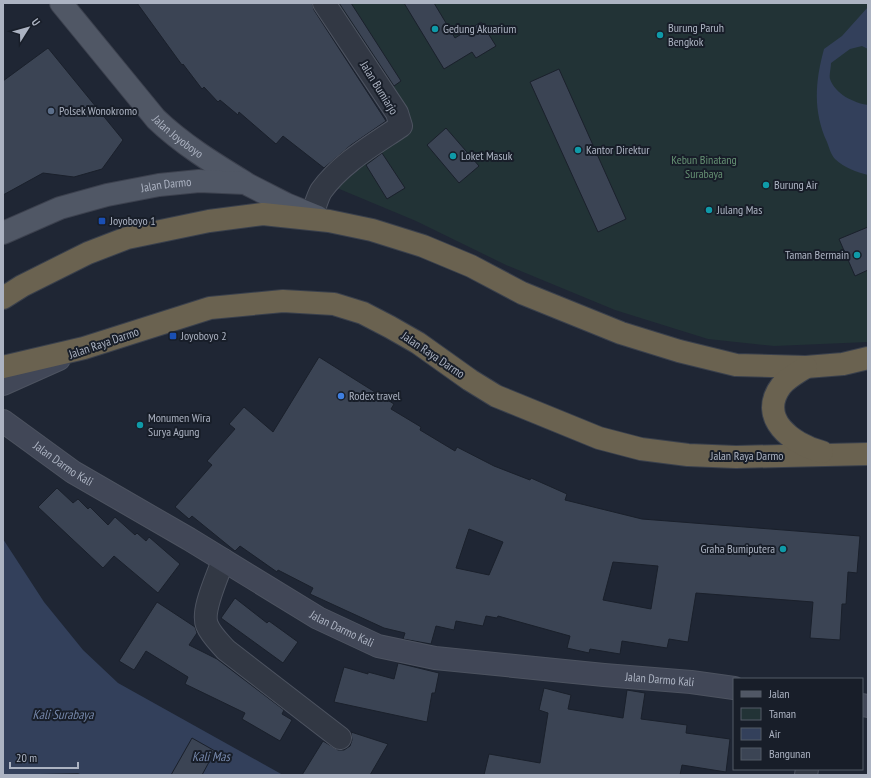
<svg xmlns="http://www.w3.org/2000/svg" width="871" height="778" viewBox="0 0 871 778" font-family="'PT Sans Narrow',sans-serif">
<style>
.green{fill:#223336}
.water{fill:#33405b}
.building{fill:#3b4454;stroke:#1a202b;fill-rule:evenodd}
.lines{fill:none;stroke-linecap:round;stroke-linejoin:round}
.street-casing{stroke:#4d5360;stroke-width:24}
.secondary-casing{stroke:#4d5360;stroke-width:24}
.primary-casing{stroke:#3c414e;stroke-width:24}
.highway-casing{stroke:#3a404c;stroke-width:24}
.street{stroke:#323844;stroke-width:22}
.secondary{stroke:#414757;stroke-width:22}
.primary{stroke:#505765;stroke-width:22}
.highway{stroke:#6a6250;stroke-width:22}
.culture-dot{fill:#0f9aa8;stroke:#181e29;stroke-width:1.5}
.service-dot{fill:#5c6f8a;stroke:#181e29;stroke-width:1.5}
.transit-dot{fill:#1a4fb4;stroke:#181e29;stroke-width:1.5}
.shop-dot{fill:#3f7fe0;stroke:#181e29;stroke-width:1.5}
.labels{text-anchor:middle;stroke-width:4;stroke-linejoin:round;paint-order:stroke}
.poi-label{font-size:12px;fill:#acb3c2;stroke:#181e29;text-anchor:start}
.street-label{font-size:12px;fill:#acb3c2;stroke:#181e29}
.park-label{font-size:12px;fill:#659073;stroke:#181e29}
.water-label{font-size:13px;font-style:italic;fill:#7587aa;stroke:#181e29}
</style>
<rect width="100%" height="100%" fill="#1f2634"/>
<!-- green -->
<polygon class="green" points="328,3 868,3 868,342 774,346 708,339 615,310 506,265 416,221 337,188 410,126"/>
<!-- water -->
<g class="water">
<path d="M868,7V49L862,46L850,49L831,63C831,68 829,75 830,79C835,94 854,103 868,105V175C856,172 845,168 835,159C831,155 829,147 827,142C813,111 815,82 824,49L842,36Z"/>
<polygon points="3,539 44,602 83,650 118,683 283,775 82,775 78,773 3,775"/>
</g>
<!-- building -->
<g class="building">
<polygon points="137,3 312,3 314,10 386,121 351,145 324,168 283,136 276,144 239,112 238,115 220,100 218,102 204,87 202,89 183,64 182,65"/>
<polygon points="339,3 351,3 401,81 394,86"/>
<polygon points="404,3 434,3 455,38 481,22 496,46 476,58 472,52 444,69"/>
<polygon points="48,48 123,140 102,169 74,177 43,173 3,195 3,81"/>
<polygon points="559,69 626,219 598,232 530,82"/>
<polygon points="446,128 479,166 459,183 427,145"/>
<polygon points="382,153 405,188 387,199 366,165"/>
<polygon points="868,227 868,270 855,276 839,239"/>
<path d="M319,357L394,404L391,409L421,427L420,430L455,451L457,447L494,466L530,480L531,478L567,494L565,500L642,519L860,536L857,573L848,572L846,604H842L840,640L810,638L813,602L696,593L688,642L669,639L667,648L622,641L620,654L590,649L589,653L567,648L570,636L498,616L497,618L486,616L483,626L456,621L454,630L436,626L431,644L403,639L405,633L384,628L310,594L313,588L278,570L277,572L240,546L235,551L192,516L189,519L175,507L212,465L207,461L235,429L229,424L244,407L273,432ZM469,529L503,542L489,575L456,568ZM613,562L658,566L651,609L603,600Z"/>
<polygon points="57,488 73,503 78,499 88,509 90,507 108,525 115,517 135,535 137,533 146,541 149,537 180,564 158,593 114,556 103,568 38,507"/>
<polygon points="235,598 267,623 269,621 298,642 283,663 221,618"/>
<polygon points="157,602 195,627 197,633 189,645 217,659 284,710 282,714 292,720 280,741 242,719 245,713 185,684 188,677 146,651 134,670 119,661"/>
<polygon points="398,663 439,673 435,693 432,693 427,722 334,702 344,667 368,674 368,672 394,679"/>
<polygon points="544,688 571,695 568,709 623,718 627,690 645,693 641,719 687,725 686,733 730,739 726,772 682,765 680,775 484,775 489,754 540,763 548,713 539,710"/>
<polygon points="351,732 388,744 370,775 302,775 323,741 338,750 344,750 350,746 352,740"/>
<polygon points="192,738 215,751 202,775 171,775"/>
</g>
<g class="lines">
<!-- street casing -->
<g class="street-casing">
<g id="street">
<path d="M312,215C315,207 317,198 321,191C341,163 373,145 401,126L397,113L324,3"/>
<path d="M223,560C218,576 201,610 207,625C211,635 219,642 226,650L340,738"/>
<polyline points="806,775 807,769"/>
</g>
</g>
<!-- secondary casing -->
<g class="secondary-casing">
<g id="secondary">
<polyline points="3,384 59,359"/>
<path id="s1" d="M3,421L73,472L189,539L318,618L378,646L435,658L604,675L691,682L734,688"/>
<polyline points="862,705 868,706"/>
</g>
</g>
<!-- primary casing -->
<g class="primary-casing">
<g id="primary">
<path id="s2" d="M61,3L156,119C182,144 213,163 244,182"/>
<path id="s3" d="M3,233L60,208L107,195L159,185L199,181L245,183L286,204L318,217"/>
</g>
</g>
<!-- highway casing -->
<g class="highway-casing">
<g id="highway">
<polyline points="3,298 22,286 88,253 127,238 209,221 263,214 329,221 372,230 423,246 471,266 522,293 621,333 679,351 736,365 806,367 843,364 868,358"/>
<polyline points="3,367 84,348 210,308 283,301 334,304 363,313 390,327 418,343 470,380 496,396 599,438 641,449 688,455 736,457 868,454"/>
<path d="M806,367C799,372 787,378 781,386C757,418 792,444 822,452"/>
</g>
</g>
<!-- street -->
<use href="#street" class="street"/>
<!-- secondary -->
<use href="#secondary" class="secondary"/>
<!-- primary -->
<use href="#primary" class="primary"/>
<!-- highway -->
<use href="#highway" class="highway"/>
</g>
<!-- markers -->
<g class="culture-dot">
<circle cx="435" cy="29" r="4"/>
<circle cx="660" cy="35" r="4"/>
<circle cx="578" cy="150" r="4"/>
<circle cx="453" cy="156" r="4"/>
<circle cx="766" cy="185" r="4"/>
<circle cx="709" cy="210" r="4"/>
<circle cx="857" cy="255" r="4"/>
<circle cx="140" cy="425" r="4"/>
<circle cx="783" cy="549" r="4"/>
</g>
<circle class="service-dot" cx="51" cy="111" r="4"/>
<g class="transit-dot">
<rect x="98" y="217" width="8" height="8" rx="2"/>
<rect x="169" y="332" width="8" height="8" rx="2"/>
</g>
<circle class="shop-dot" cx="341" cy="396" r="4"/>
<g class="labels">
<!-- poi labels -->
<g class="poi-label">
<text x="668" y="32">Burung Paruh<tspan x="668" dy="14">Bengkok</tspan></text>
<text x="443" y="33">Gedung Akuarium</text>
<text x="59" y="115">Polsek Wonokromo</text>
<text x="586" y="154">Kantor Direktur</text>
<text x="461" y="160">Loket Masuk</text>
<text x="774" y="189">Burung Air</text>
<text x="717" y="214">Julang Mas</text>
<text x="110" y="225">Joyoboyo 1</text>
<text x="849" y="259" text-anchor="end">Taman Bermain</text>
<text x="181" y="340">Joyoboyo 2</text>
<text x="349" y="400">Rodex travel</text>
<text x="148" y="422">Monumen Wira<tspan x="148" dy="14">Surya Agung</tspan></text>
<text x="775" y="553" text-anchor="end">Graha Bumiputera</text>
</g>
<!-- street labels -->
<g class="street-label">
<text transform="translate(379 88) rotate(58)" y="4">Jalan Bumiarjo</text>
<text dy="4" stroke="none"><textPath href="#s2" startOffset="178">Jalan Joyoboyo</textPath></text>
<text dy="4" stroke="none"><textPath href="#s3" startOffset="171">Jalan Darmo</textPath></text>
<text transform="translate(104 343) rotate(-19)" y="4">Jalan Raya Darmo</text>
<text transform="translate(433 355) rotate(34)" y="4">Jalan Raya Darmo</text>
<text x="747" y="460">Jalan Raya Darmo</text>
<text dy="4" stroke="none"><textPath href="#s1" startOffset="74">Jalan Darmo Kali</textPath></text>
<text dy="4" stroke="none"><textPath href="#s1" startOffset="398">Jalan Darmo Kali</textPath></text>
<text dy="4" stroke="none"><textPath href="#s1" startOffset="722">Jalan Darmo Kali</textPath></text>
</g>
<!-- park labels -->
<g class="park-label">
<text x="704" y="164">Kebun Binatang<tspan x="704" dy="14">Surabaya</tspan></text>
</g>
<!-- water labels -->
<g class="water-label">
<text x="63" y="719">Kali Surabaya</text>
<text x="211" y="761">Kali Mas</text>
</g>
</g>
<!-- border -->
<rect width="871" height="778" fill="none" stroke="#acb3c2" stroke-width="8"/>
<!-- legend -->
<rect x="733" y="678" width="130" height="92" fill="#181e29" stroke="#535a66"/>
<rect x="741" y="691" width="20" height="6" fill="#505765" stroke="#535a66"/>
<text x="769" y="698" font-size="12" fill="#acb3c2">Jalan</text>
<rect x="741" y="708" width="20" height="12" fill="#223336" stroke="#535a66"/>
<text x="769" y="718" font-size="12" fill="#acb3c2">Taman</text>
<rect x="741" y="728" width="20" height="12" fill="#33405b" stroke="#535a66"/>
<text x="769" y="738" font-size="12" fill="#acb3c2">Air</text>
<rect x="741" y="748" width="20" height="12" fill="#3b4454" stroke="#535a66"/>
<text x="769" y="758" font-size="12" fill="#acb3c2">Bangunan</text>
<!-- north arrow -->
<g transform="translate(28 28) rotate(53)" stroke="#181e29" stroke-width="3" paint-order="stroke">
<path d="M0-3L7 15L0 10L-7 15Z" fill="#acb3c2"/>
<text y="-6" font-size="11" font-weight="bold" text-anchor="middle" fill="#acb3c2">U</text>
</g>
<!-- scale -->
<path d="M10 762v6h68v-6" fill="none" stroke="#acb3c2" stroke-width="2"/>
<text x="16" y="762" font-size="12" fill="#acb3c2" stroke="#181e29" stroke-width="3" paint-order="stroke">20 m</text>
</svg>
